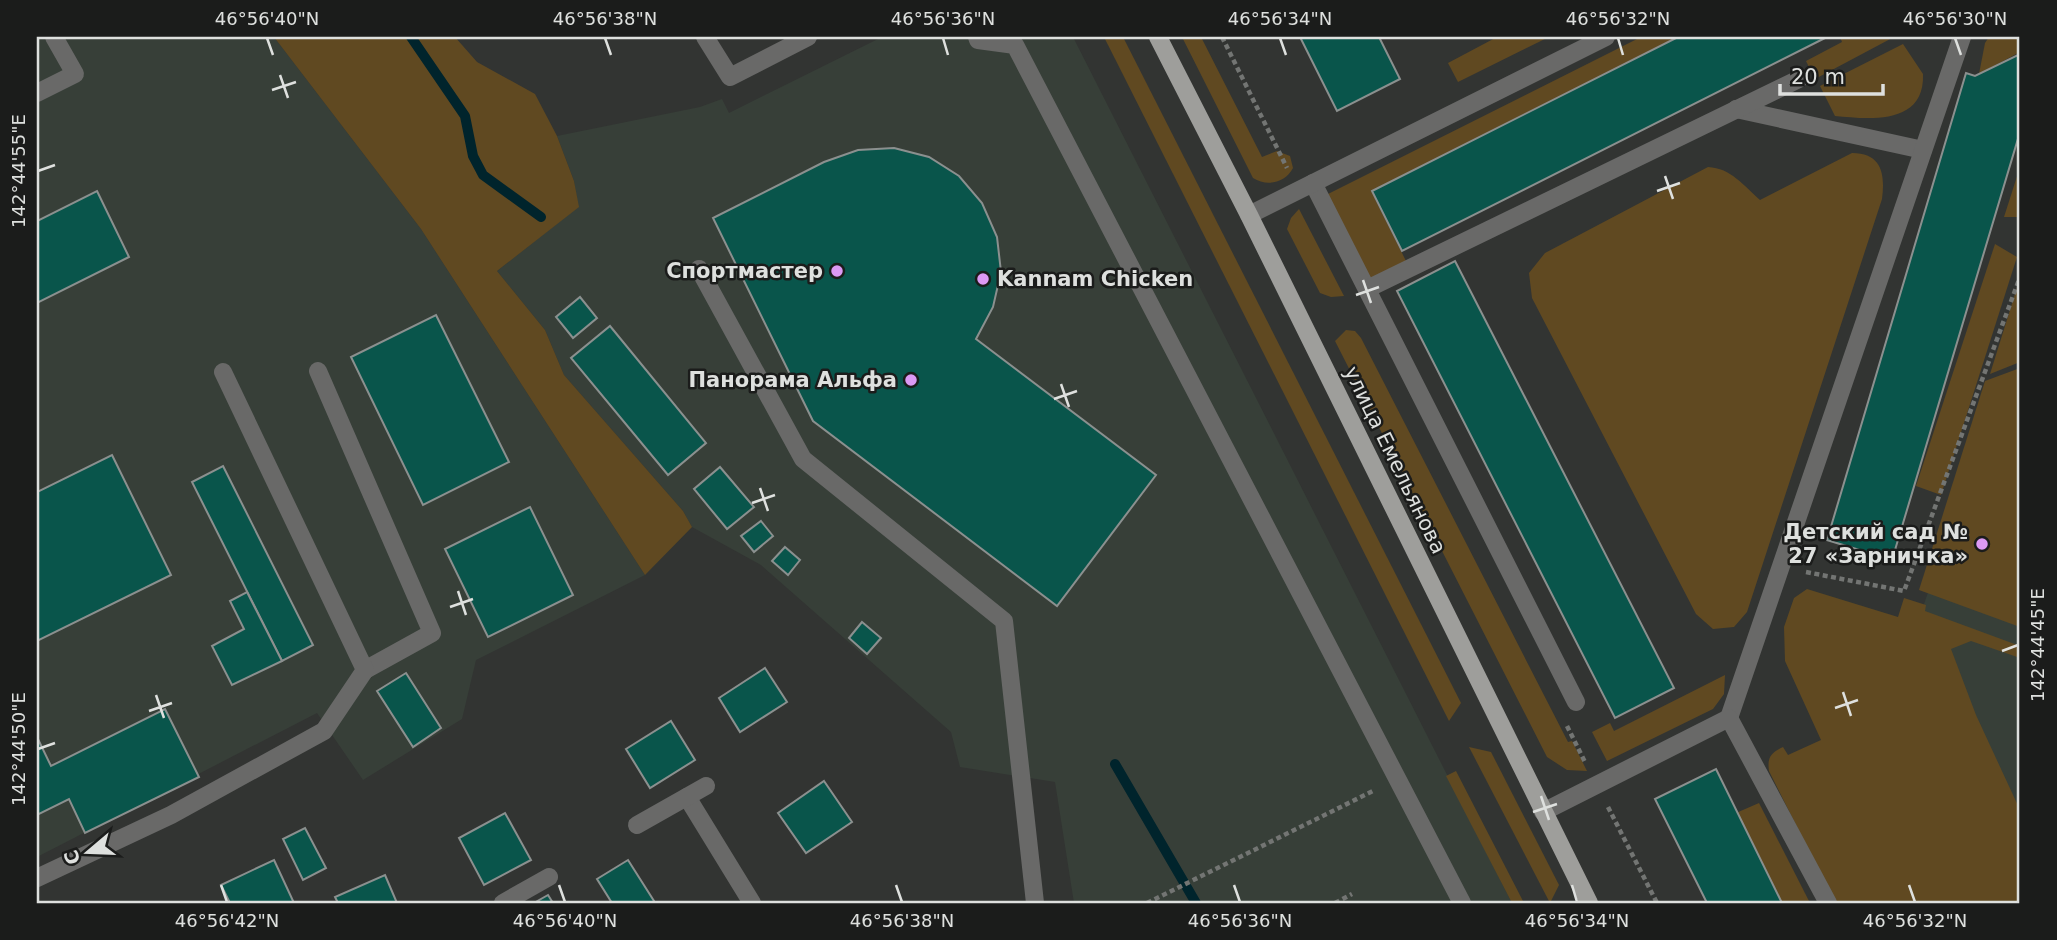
<svg xmlns="http://www.w3.org/2000/svg" width="2057" height="940" viewBox="0 0 2057 940" font-family="'DejaVu Sans',sans-serif">
<style>
.built{fill:#373f38}
.green{fill:#604921}
.lines{fill:none;stroke-linecap:round;stroke-linejoin:round}
.stream{stroke:#00242c;stroke-width:10}
.building{fill:#09554b;stroke:#8b908f;stroke-width:2}
.path{stroke:#737573;stroke-width:4.5;stroke-dasharray:5 3.5;stroke-linecap:butt}
.minor{stroke:#696968;stroke-width:18}
.major{stroke:#9e9e9b;stroke-width:18}
.ticks{fill:none;stroke:#dee0de;stroke-width:2.5}
.poi-dot{fill:#dc99f4;stroke:#1b1c1b;stroke-width:2.5}
.labels{text-anchor:middle;stroke-width:5;stroke-linejoin:round;paint-order:stroke}
.poi-label{font-size:21px;font-weight:bold;fill:#dee0de;stroke:#1b1c1b;text-anchor:end}
.street-label{font-size:21px;fill:#dee0de;stroke:#1b1c1b}
.neatline{fill:none;stroke:#dee0de;stroke-width:2.5}
.ticks-label{font-size:18px;text-anchor:middle;fill:#dee0de}
</style>
<rect width="100%" height="100%" fill="#323432"/>
<!-- built -->
<g class="built">
<polygon points="37,37 274,37 421,229 645,575 476,660 462,719 363,780 317,713 37,857"/>
<polygon points="882,37 1073,37 1512,903 1074,903 1055,782 960,767 951,732 761,565 692,527 683,511 564,375 545,330 497,271 578,207 574,181 557,136 700,107 722,99 729,113"/>
<polygon points="2020,379 2020,903 1892,698 1997,390"/>
</g>
<!-- green -->
<g class="green">
<polygon points="274,37 455,37 477,62 535,94 557,136 574,181 579,207 497,271 545,330 564,375 683,511 692,527 645,575 421,229"/>
<polygon points="1104,37 1123,37 1461,703 1449,721"/>
<path d="M1182,37H1201L1262,157L1277,151L1290,156L1293,168C1285,183 1267,187 1253,178Z"/>
<polygon points="1497,37 1549,37 1458,82 1448,63"/>
<polygon points="1641,37 1691,37 1375,199 1407,263 1363,286 1318,199"/>
<polygon points="1840,37 1894,37 1815,79 1806,61 1842,42"/>
<polygon points="1989,37 2020,37 2020,52 1979,74 1985,43"/>
<path d="M1903,44L1923,74C1925,126 1868,119 1835,116L1820,86Z"/>
<path d="M1852,153C1883,153 1885,176 1882,199L1747,612L1734,627L1713,629L1696,614L1532,298L1529,273L1545,253L1708,167C1731,168 1744,186 1760,200Z"/>
<polygon points="2020,167 2020,217 2004,217"/>
<polygon points="1299,209 1344,296 1331,297 1320,293 1287,229 1291,218"/>
<polygon points="1995,244 2017,257 1941,495 1916,486"/>
<polygon points="2020,278 2020,362 1990,374"/>
<polygon points="1346,330 1355,331 1361,338 1568,742 1572,741 1587,771 1567,770 1547,757 1335,341"/>
<polygon points="2020,368 2020,627 1919,590 1985,381"/>
<path d="M1807,589L1898,617L1904,598L1926,605L1925,611L2020,646V658L1971,641L1951,649L1976,715L2020,810V903H1835L1769,771C1767,757 1771,753 1783,747L1788,755L1821,740L1785,661L1784,627L1794,598Z"/>
<polygon points="1725,675 1724,694 1713,709 1607,761 1592,732 1610,723 1614,731"/>
<polygon points="1469,747 1491,752 1559,885 1550,903"/>
<polygon points="1456,771 1524,903 1512,903 1446,776"/>
<polygon points="1759,803 1810,903 1780,903 1736,813"/>
</g>
<g class="lines">
<!-- stream -->
<g class="stream">
<polyline points="411,37 465,116 473,156 483,175 541,217"/>
<polyline points="1115,764 1196,903"/>
</g>
</g>
<!-- building -->
<g class="building">
<polygon points="1300,37 1379,37 1400,79 1337,111"/>
<polygon points="1678,37 1827,37 1402,251 1372,191"/>
<polygon points="2020,54 2020,132 1892,560 1827,540 1966,73 1975,76"/>
<polygon points="894,148 929,157 959,176 982,203 997,237 1001,272 993,307 976,339 1156,475 1057,606 813,421 713,218 824,162 858,150"/>
<polygon points="97,191 129,257 37,303 37,221"/>
<polygon points="1455,261 1674,688 1615,718 1397,291"/>
<polygon points="580,297 597,318 573,338 556,317"/>
<polygon points="436,315 509,462 423,505 351,357"/>
<polygon points="610,326 706,443 668,475 571,358"/>
<polygon points="112,455 171,575 37,641 37,492"/>
<polygon points="223,466 313,645 282,661 192,482"/>
<polygon points="720,467 754,507 727,529 694,489"/>
<polygon points="530,507 573,595 488,637 445,549"/>
<polygon points="761,521 773,536 754,552 741,536"/>
<polygon points="785,547 800,560 788,575 772,561"/>
<polygon points="247,592 282,661 232,685 212,646 244,629 230,601"/>
<polygon points="862,622 881,638 867,654 849,638"/>
<polygon points="765,668 787,702 740,732 719,698"/>
<polygon points="406,673 441,728 413,747 377,691"/>
<polygon points="165,709 199,777 85,833 69,799 37,815 37,737 51,766"/>
<polygon points="671,721 695,760 650,788 626,749"/>
<polygon points="1716,769 1782,903 1707,903 1655,799"/>
<polygon points="824,781 852,822 806,853 778,813"/>
<polygon points="505,813 531,860 484,885 459,838"/>
<polygon points="305,828 326,868 303,880 283,839"/>
<polygon points="274,860 294,903 230,903 221,885"/>
<polygon points="628,860 654,901 651,903 612,903 597,879"/>
<polygon points="385,875 397,903 338,903 335,897"/>
<polygon points="548,895 553,903 534,903"/>
</g>
<g class="lines">
<!-- path -->
<g class="path">
<polyline points="1222,37 1287,168"/>
<polyline points="1806,572 1904,591 2020,277"/>
<polyline points="1567,726 1585,762"/>
<polyline points="1608,807 1657,903"/>
<polyline points="1147,903 1375,790"/>
<polyline points="1335,903 1352,894"/>
</g>
<!-- minor -->
<g class="minor">
<polyline points="705,37 730,77 808,37"/>
<polyline points="977,37 978,40 1015,45 1462,903"/>
<polyline points="37,93 75,74 54,37"/>
<polyline points="1736,109 1923,150"/>
<polyline points="1313,183 1576,702"/>
<polyline points="1249,215 1606,37"/>
<polyline points="699,269 803,459 1004,621 1035,903"/>
<polyline points="1367,289 1799,79"/>
<polyline points="318,371 432,633 365,670"/>
<polyline points="1729,718 1962,37"/>
<polyline points="687,797 752,903"/>
<polyline points="1543,812 1729,718 1828,903"/>
<polyline points="637,825 706,786"/>
<polyline points="37,878 171,815 324,731 365,670 223,372"/>
<polyline points="503,903 549,877"/>
</g>
<!-- major -->
<polyline class="major" points="1158,37 1249,215 1589,903"/>
</g>
<!-- ticks -->
<path class="ticks" d="M267,38L273,55M605,38L611,55M943,38L948,55M1280,38L1286,55M1618,38L1623,55M1955,38L1961,55M280,75L288,98M272,90L296,82M38,171L55,165M1665,176L1673,199M1657,191L1680,183M1363,280L1371,303M1356,295L1379,287M1061,384L1069,407M1054,399L1077,391M760,488L768,511M752,503L775,495M458,591L466,615M450,607L473,599M2002,651L2018,645M1843,692L1851,716M156,695L164,718M1835,708L1858,700M149,711L172,703M38,749L55,743M1541,796L1549,820M1533,812L1557,804M221,885L227,902M559,885L565,902M896,885L902,902M1234,885L1240,902M1572,885L1577,902M1909,885L1915,902"/>
<!-- markers -->
<g class="poi-dot">
<circle cx="837" cy="271" r="7"/>
<circle cx="983" cy="279" r="7"/>
<circle cx="911" cy="380" r="7"/>
<circle cx="1982" cy="544" r="7"/>
</g>
<g class="labels">
<!-- poi labels -->
<g class="poi-label">
<text x="823" y="278">Спортмастер</text>
<text x="997" y="286" text-anchor="start">Kannam Chicken</text>
<text x="897" y="387">Панорама Альфа</text>
<text x="1968" y="539">Детский сад №<tspan x="1968" dy="24">27 «Зарничка»</tspan></text>
</g>
<!-- street labels -->
<g class="street-label">
<text transform="translate(1395 460) rotate(64)" y="7">улица Емельянова</text>
</g>
</g>
<!-- border -->
<rect width="2057" height="940" fill="none" stroke="#1b1c1b" stroke-width="77"/>
<!-- north arrow -->
<g transform="translate(88 852) rotate(251)" stroke="#1b1c1b" stroke-width="5" paint-order="stroke">
<path d="M0-5L12 26L0 18L-12 26Z" fill="#dee0de"/>
<text y="-10" font-size="19" font-weight="bold" text-anchor="middle" fill="#dee0de">С</text>
</g>
<!-- scale -->
<path d="M1780 84v10h103v-10" fill="none" stroke="#dee0de" stroke-width="3.5"/>
<text x="1791" y="84" font-size="21" fill="#dee0de" stroke="#1b1c1b" stroke-width="5" paint-order="stroke">20 m</text>
<rect x="38" y="38" width="1980" height="864" class="neatline"/>
<g class="ticks-label">
<text x="267" y="25">46°56'40"N</text>
<text x="605" y="25">46°56'38"N</text>
<text x="943" y="25">46°56'36"N</text>
<text x="1280" y="25">46°56'34"N</text>
<text x="1618" y="25">46°56'32"N</text>
<text x="1955" y="25">46°56'30"N</text>
<text transform="translate(19 171) rotate(-90)" y="6">142°44'55"E</text>
<text transform="translate(2038 645) rotate(-90)" y="6">142°44'45"E</text>
<text transform="translate(19 749) rotate(-90)" y="6">142°44'50"E</text>
<text x="227" y="927">46°56'42"N</text>
<text x="565" y="927">46°56'40"N</text>
<text x="902" y="927">46°56'38"N</text>
<text x="1240" y="927">46°56'36"N</text>
<text x="1577" y="927">46°56'34"N</text>
<text x="1915" y="927">46°56'32"N</text>
</g>
</svg>
